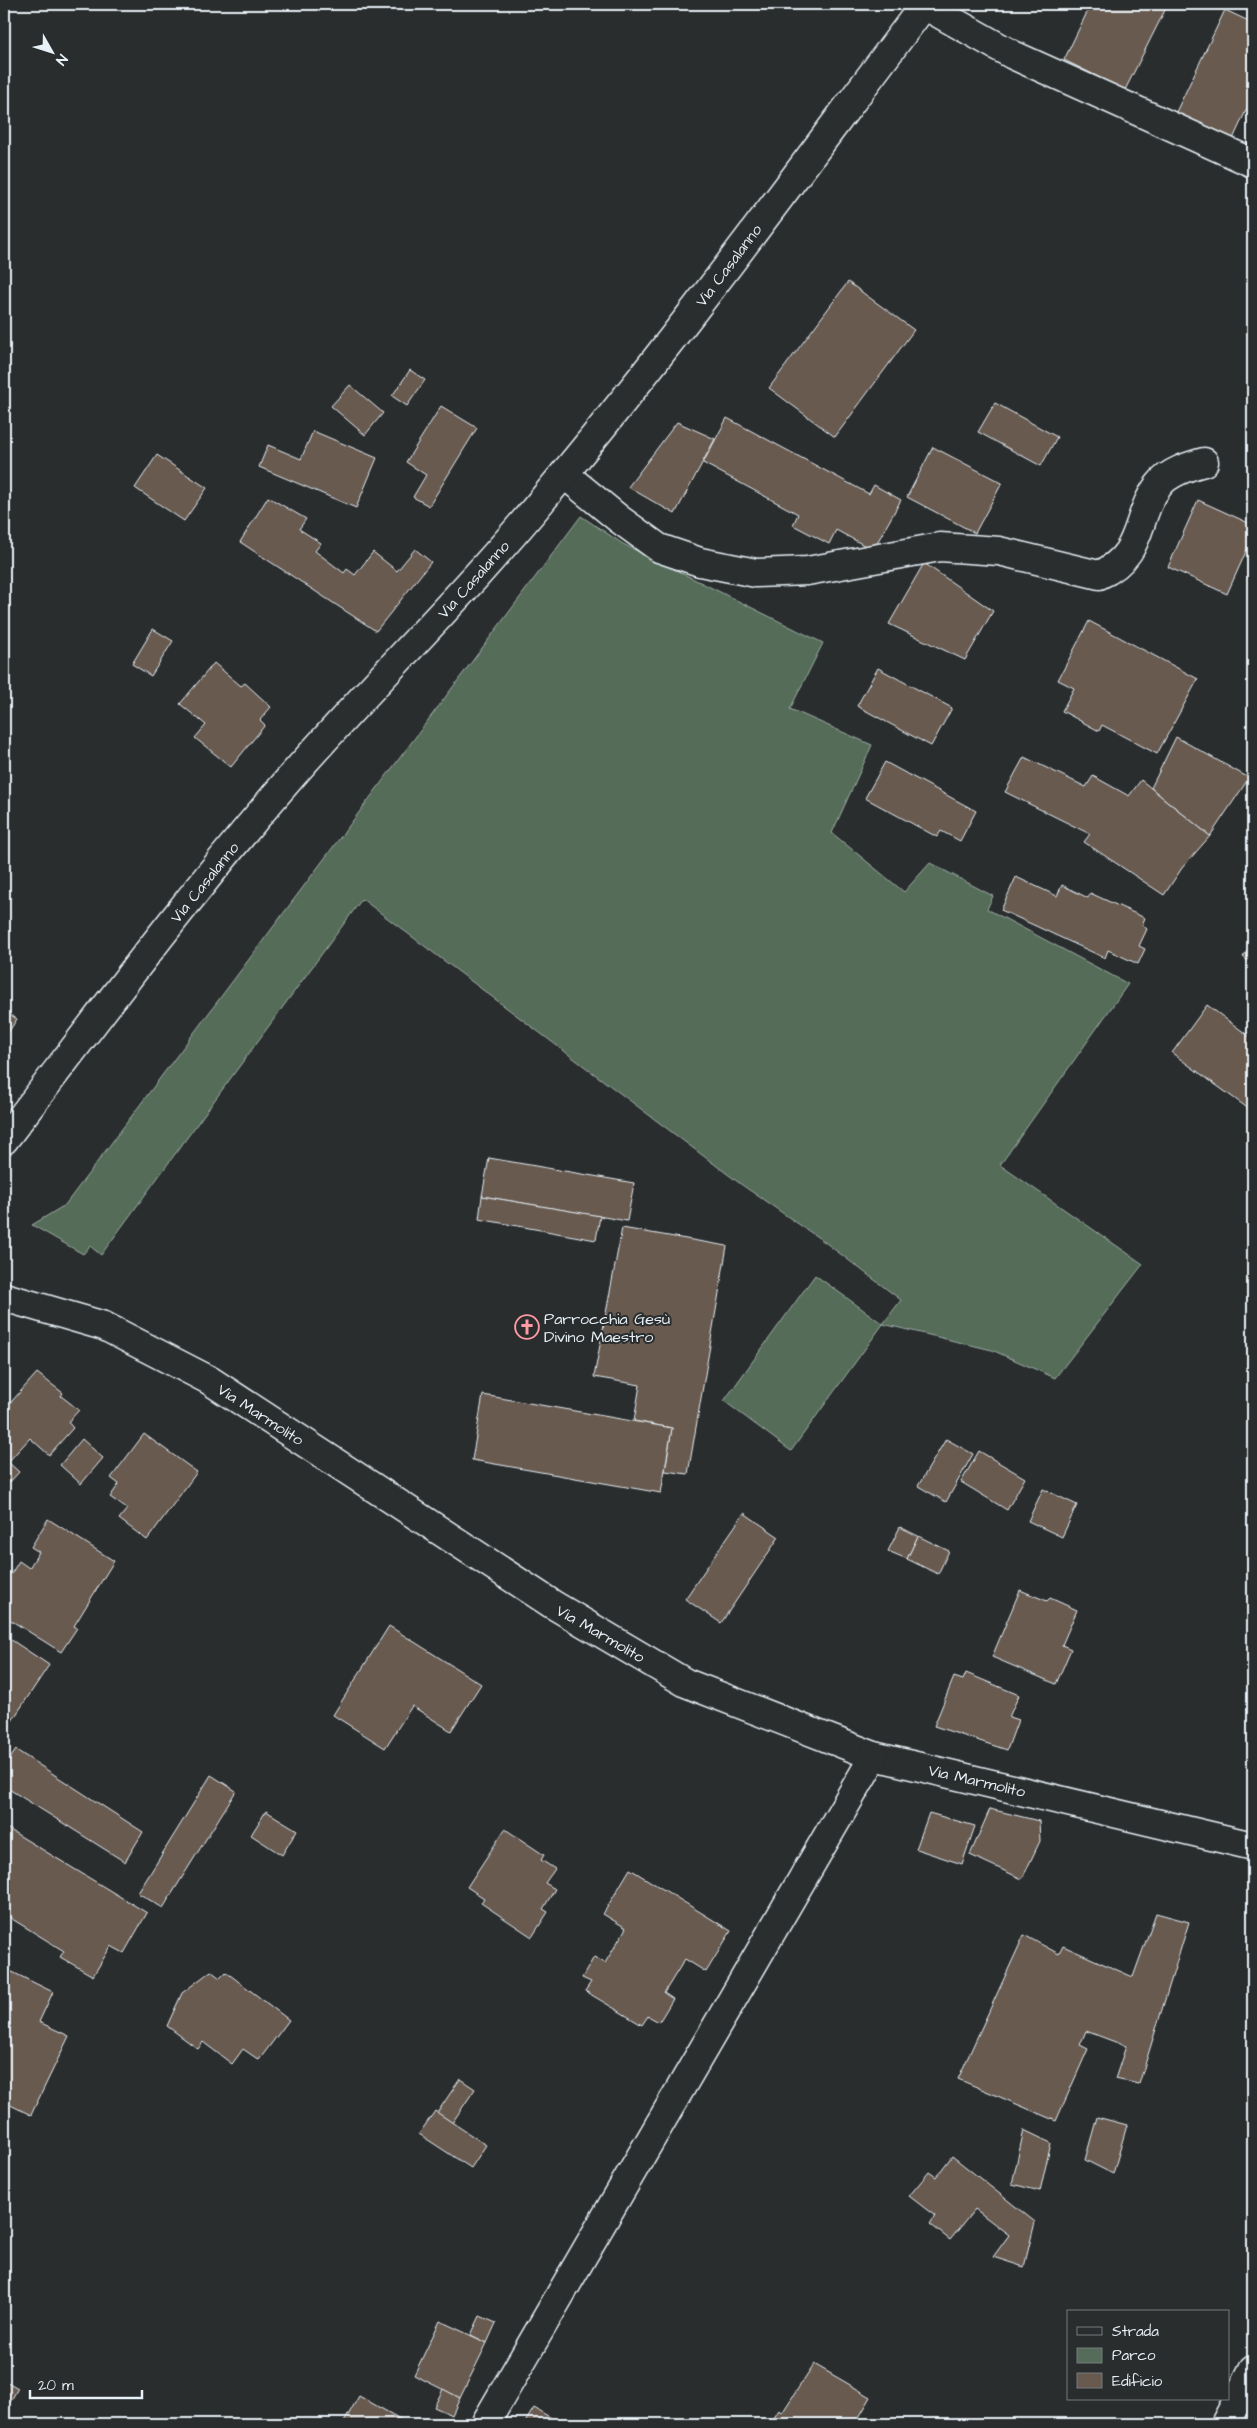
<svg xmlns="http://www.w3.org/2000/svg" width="1257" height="2428" viewBox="0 0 1257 2428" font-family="'Architects Daughter',sans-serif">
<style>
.green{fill:#546c59;stroke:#9eaea8}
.building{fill:#685a4f;stroke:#e8f1f8}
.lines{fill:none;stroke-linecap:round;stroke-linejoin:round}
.minor-casing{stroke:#e8f1f8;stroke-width:31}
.minor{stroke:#2a2d2e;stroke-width:28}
.labels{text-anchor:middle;stroke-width:4;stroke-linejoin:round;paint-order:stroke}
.street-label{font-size:16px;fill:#e8f1f8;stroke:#2a2d2e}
.poi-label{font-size:16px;fill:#e8f1f8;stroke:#2a2d2e;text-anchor:start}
</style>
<rect width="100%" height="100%" fill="#2a2d2e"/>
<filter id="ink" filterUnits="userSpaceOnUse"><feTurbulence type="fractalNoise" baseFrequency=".02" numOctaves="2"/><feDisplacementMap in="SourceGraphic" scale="10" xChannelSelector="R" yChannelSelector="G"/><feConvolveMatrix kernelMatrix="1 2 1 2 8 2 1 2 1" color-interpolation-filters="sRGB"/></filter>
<g filter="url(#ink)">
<!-- green -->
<polygon class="green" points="581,516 623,544 823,643 790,709 872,745 832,833 904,892 930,863 993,896 987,909 1128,984 1000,1165 1143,1264 1055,1378 992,1350 883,1324 791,1451 724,1401 815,1275 883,1324 901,1300 826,1243 742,1185 362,899 101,1255 90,1246 83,1254 32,1225 65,1205"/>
<!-- building -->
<g class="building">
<polygon points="1091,4 1168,4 1125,90 1064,60"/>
<polygon points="1225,10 1253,23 1253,95 1233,139 1176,112"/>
<polygon points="848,282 914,330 835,437 769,388"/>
<polygon points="410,370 425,380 407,406 392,396"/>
<polygon points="350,385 383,413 365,435 331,406"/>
<polygon points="995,403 1057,437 1041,466 978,432"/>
<polygon points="441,406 477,428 429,506 413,497 426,475 406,462"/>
<polygon points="727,418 869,494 874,485 901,500 873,550 836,530 829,544 793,525 798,514 703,463"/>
<polygon points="677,422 715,439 675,514 628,487"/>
<polygon points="313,431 377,458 356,508 259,467 268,445 301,459"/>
<polygon points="933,447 1002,483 975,533 907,497"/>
<polygon points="157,455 207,488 184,521 135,488"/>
<polygon points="268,497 306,519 299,529 321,543 315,551 344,573 347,569 355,575 373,552 397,571 415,549 431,562 376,631 240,542"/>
<polygon points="1198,500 1253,525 1253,536 1227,594 1168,567"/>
<polygon points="924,563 993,611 965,660 889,624"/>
<polygon points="1089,621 1198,679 1157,754 1102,725 1099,731 1062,711 1074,688 1058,680"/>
<polygon points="153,629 173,641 151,676 132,664"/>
<polygon points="214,663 241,686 245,683 271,707 260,720 265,725 231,767 195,738 206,725 180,704"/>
<polygon points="878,668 952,708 931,746 857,706"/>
<polygon points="4,730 9,733 4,742"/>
<polygon points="1176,737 1249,778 1210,836 1151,788"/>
<polygon points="1024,757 1086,787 1093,776 1129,796 1141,780 1210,836 1182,868 1164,895 1084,842 1090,834 1005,792"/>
<polygon points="885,762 976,811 960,841 941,831 937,837 865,798"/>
<polygon points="1016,877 1057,896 1062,885 1088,898 1090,893 1145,918 1142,925 1147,929 1139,946 1145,949 1138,964 1108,950 1105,958 1001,910"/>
<polygon points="1253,942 1253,965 1243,957"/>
<polygon points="1207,1005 1253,1039 1253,1112 1172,1053"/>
<polygon points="4,1011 17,1019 4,1039"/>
<polygon points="489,1158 634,1183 627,1221 482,1196"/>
<polygon points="482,1196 600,1216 596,1240 479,1219"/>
<polygon points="622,1228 727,1246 688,1474 665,1471 672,1428 634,1421 640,1385 594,1377"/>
<polygon points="37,1373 63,1393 61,1396 79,1410 68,1422 73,1428 49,1455 30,1438 8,1462 19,1472 8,1484 4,1480 4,1410"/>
<polygon points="483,1395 672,1428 661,1493 472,1460"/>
<polygon points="144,1434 197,1472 147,1540 119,1519 127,1509 110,1497 119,1484 111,1478"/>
<polygon points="82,1439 103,1458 81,1484 60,1465"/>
<polygon points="946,1439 973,1454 946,1502 918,1486"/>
<polygon points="979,1451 1025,1478 1007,1510 961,1482"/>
<polygon points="1043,1489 1077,1505 1062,1537 1028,1521"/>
<polygon points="744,1513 779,1537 721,1623 685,1599"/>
<polygon points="48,1519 114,1561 74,1626 77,1628 61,1652 4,1616 4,1569 11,1574 19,1561 29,1568 39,1552 31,1547"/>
<polygon points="900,1527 918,1536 907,1559 888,1551"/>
<polygon points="918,1536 949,1551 938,1574 907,1559"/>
<polygon points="1020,1590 1047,1601 1050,1598 1077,1610 1062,1645 1071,1649 1056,1684 992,1657"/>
<polygon points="389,1626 481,1684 451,1731 412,1706 385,1748 333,1715"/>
<polygon points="4,1635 49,1665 4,1733"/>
<polygon points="966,1673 1019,1695 1009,1717 1018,1720 1007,1750 934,1726 954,1677 963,1680"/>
<polygon points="16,1750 143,1832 125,1862 4,1786 4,1767"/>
<polygon points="211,1775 236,1791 163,1908 138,1893"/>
<polygon points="990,1809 1039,1821 1040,1841 1022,1879 970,1855"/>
<polygon points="266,1811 297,1830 282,1855 251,1835"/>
<polygon points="929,1813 975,1826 962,1864 916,1849"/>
<polygon points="5,1827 147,1913 124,1953 111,1946 93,1976 60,1957 64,1951 4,1914"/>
<polygon points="505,1829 544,1855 541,1860 555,1869 545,1883 555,1889 543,1909 548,1912 532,1937 481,1903 484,1898 467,1887"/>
<polygon points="630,1869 731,1931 706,1972 685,1959 664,1993 673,1999 659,2022 648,2016 642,2025 585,1991 591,1982 582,1978 594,1957 605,1963 626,1928 603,1914"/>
<polygon points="1156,1913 1189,1922 1139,2084 1115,2079 1126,2046 1086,2031 1080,2045 1088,2049 1056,2121 958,2079 1024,1935 1059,1954 1063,1946 1133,1977"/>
<polygon points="4,1968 53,1992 39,2022 69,2036 31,2115 4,2102"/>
<polygon points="211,1971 220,1978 226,1972 289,2020 259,2060 243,2049 232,2064 203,2042 198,2049 167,2026 182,1993"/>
<polygon points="460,2079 475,2089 452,2123 437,2113"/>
<polygon points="435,2111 486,2145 471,2168 419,2134"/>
<polygon points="1097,2117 1127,2125 1113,2174 1085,2160"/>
<polygon points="1024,2130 1051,2143 1040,2191 1012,2184"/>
<polygon points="952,2156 1035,2222 1024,2267 993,2257 1009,2235 975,2209 950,2240 930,2224 935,2216 909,2196 929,2172 936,2177"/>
<polygon points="480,2316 496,2323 487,2343 471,2335"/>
<polygon points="440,2321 487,2343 460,2398 414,2375"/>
<polygon points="814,2364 871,2397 855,2424 770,2424 779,2410 782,2413"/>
<polygon points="4,2380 18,2388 4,2413"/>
<polygon points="443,2389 460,2398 452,2415 434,2407"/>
<polygon points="359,2396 409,2424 343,2424"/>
<polygon points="534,2408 562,2424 524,2424"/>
</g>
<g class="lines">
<!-- minor casing -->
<g class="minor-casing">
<g id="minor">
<polyline points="924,5 1013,55 1253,163"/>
<path d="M564,474L619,519L659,548L700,562L756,573L807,571L940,547L999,551L1099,575C1145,555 1134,516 1159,485C1169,472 1189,466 1204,462"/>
<path d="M4,1140C98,1018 190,893 291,777C375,681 467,592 548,493C680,335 801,168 925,4"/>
<polyline points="4,1297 104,1326 209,1380 552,1604 686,1683 874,1756 1253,1846"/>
<polyline points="485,2424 874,1756"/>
<polyline points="1225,2424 1253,2369"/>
</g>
</g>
<!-- minor -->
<use href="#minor" class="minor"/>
</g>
</g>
<!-- icons -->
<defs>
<g id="church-ring" transform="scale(1.25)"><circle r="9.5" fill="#2a2d2e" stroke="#ff9aa2" stroke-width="1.5"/><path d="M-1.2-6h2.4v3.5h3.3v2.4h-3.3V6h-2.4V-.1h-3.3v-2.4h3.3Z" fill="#ff9aa2"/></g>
</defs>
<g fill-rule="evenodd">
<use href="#church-ring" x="527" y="1327"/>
</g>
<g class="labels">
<!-- street labels -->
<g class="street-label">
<text transform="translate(728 265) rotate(-53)" y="6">Via Casalanno</text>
<text transform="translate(473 579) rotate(-48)" y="6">Via Casalanno</text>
<text transform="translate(204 882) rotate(-51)" y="6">Via Casalanno</text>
<text transform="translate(261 1414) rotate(33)" y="6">Via Marmolito</text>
<text transform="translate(601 1633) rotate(30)" y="6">Via Marmolito</text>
<text transform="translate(977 1780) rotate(13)" y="6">Via Marmolito</text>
</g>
<!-- poi labels -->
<g class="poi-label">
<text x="544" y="1324">Parrocchia Gesù<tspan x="544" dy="18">Divino Maestro</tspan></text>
</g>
</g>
<!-- margin -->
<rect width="1257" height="2428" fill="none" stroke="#2a2d2e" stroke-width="20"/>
<rect x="10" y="10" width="1237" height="2408" fill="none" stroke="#e8f1f8" stroke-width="2" filter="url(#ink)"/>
<!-- legend -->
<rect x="1067" y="2310" width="162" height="90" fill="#2a2d2e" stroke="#767b7f"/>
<rect x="1077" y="2327" width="25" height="8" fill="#2a2d2e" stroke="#767b7f"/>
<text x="1112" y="2336" font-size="15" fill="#e8f1f8">Strada</text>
<rect x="1077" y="2348" width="25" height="15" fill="#546c59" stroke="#767b7f"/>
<text x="1112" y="2360" font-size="15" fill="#e8f1f8">Parco</text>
<rect x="1077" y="2373" width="25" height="15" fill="#685a4f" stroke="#767b7f"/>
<text x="1112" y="2386" font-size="15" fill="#e8f1f8">Edificio</text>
<!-- north arrow -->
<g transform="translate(52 52) rotate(129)" stroke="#2a2d2e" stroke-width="4" paint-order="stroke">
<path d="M0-4L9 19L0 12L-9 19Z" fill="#e8f1f8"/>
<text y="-8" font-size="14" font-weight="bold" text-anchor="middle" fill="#e8f1f8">N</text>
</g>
<!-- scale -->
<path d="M30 2390v8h112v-8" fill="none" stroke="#e8f1f8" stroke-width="2.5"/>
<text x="38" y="2390" font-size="15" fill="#e8f1f8" stroke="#2a2d2e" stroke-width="4" paint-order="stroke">20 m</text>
</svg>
